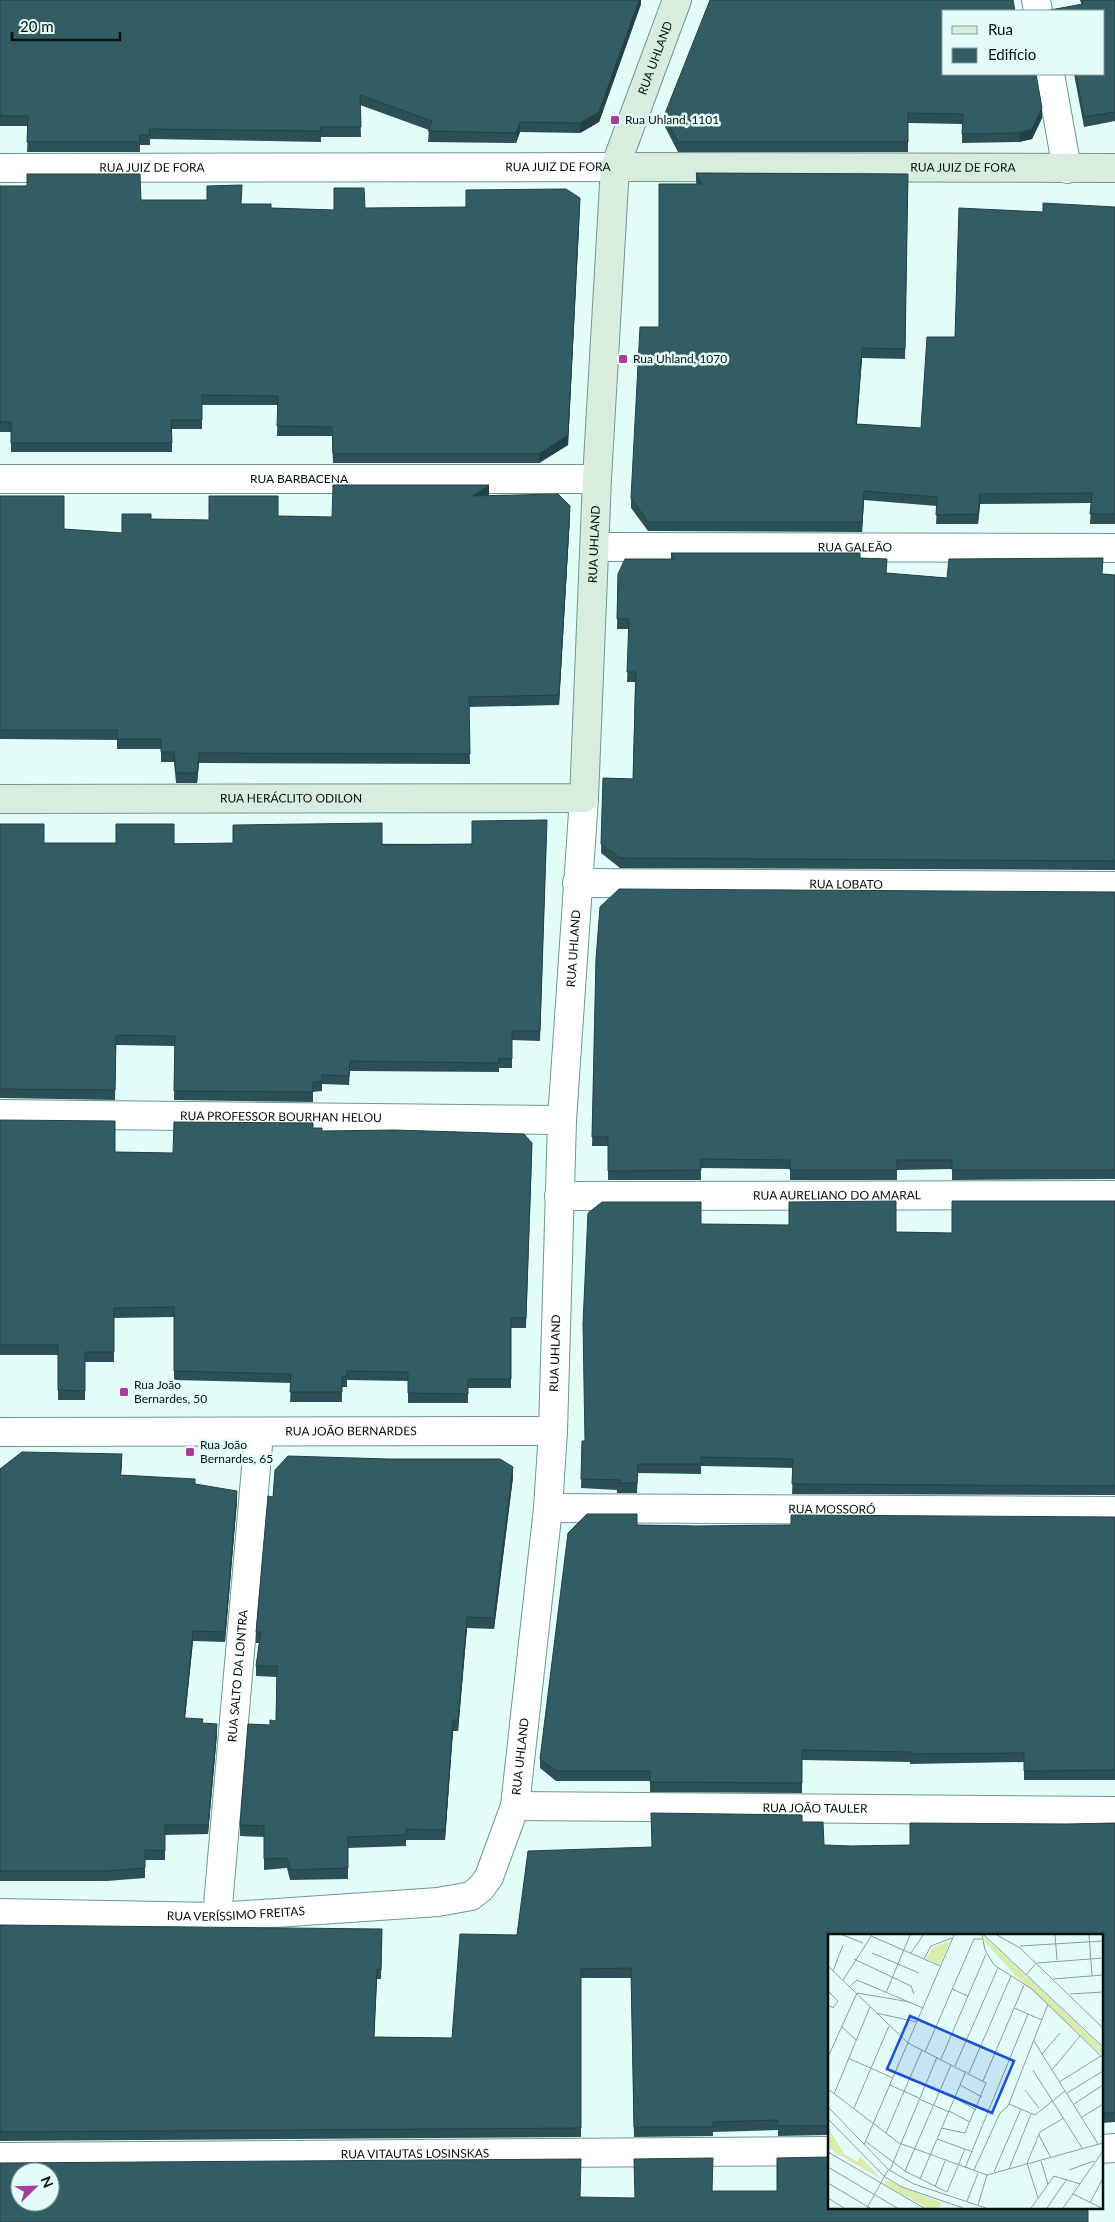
<svg xmlns="http://www.w3.org/2000/svg" width="1115" height="2222" viewBox="0 0 1115 2222" font-family="Lato,sans-serif">
<style>
.lines{fill:none;stroke-linecap:round;stroke-linejoin:round}
.street-casing{stroke:#6c9890;stroke-width:30}
.secondary-casing{stroke:#6c9890;stroke-width:30}
.street{stroke:#fff;stroke-width:28}
.secondary{stroke:#d8eddd;stroke-width:28}
.wall{fill:#2c5057}
.shaded-wall{fill:#244147}
.building{fill:#335d65;stroke:#244147;fill-rule:evenodd}
.poi-dot{fill:#ac3c98;stroke:#e3fef9;stroke-width:2}
.labels{text-anchor:middle;stroke-width:5;stroke-linejoin:round;paint-order:stroke}
.street-label{font-size:12px;fill:#01100d;stroke:#e3fef9}
.poi-label{font-size:12px;fill:#01100d;stroke:#e3fef9;text-anchor:start}
.inset-road{fill:none;stroke:#899f9b;stroke-width:1}
.view{fill:#1d4ed8;fill-opacity:0.15;stroke:#1d4ed8;stroke-width:2.5}
.inset-edge{fill:none;stroke:#01100d;stroke-width:2.5}
</style>
<rect width="100%" height="100%" fill="#e3fef9"/>
<g class="lines">
<!-- street casing -->
<g class="street-casing">
<g id="street">
<polyline points="1036,0 1038,11"/>
<polyline points="1050,74 1067,169"/>
<path id="s1" d="M0,168L615,167"/>
<path id="s2" d="M0,479H597"/>
<path id="s3" d="M595,547L1115,548"/>
<path id="s4" d="M577,883L1115,886"/>
<path id="s5" d="M0,1114L562,1120"/>
<path id="s6" d="M559,1196L1115,1195"/>
<path id="s7" d="M0,1432L553,1431"/>
<path id="s8" d="M548,1508L1115,1511"/>
<path id="s9" d="M515,1806L1115,1811"/>
<path id="s10" d="M0,1913L217,1917L438,1902L471,1896L481,1888L489,1877L515,1806L548,1508L553,1431L562,1120L584,798"/>
<path id="s11" d="M217,1917L259,1433"/>
<polyline points="1101,2149 1115,2148"/>
<path id="s12" d="M0,2157L829,2151"/>
</g>
</g>
<!-- secondary casing -->
<g class="secondary-casing">
<g id="secondary">
<path id="s13" d="M615,167L1115,168"/>
<path id="s14" d="M0,799L584,798L597,479L615,167L677,0"/>
</g>
</g>
<!-- street -->
<use href="#street" class="street"/>
<!-- secondary -->
<use href="#secondary" class="secondary"/>
</g>
<!-- wall -->
<g class="wall">
<polygon points="0,0 641,0 641,4 599,122 580,133 520,132 516,143 428,142 429,130 360,105 361,137 321,137 321,142 150,139 150,145 140,145 140,152 27,152 28,126 0,126"/>
<polygon points="1080,0 1115,0 1115,121 1084,127 1074,74 1104,74"/>
<polygon points="944,11 1042,118 1032,139 1019,142 962,143 962,124 908,123 908,152 678,152 664,125 664,116"/>
<polygon points="696,173 908,174 905,359 862,358 857,424 921,428 955,337 1043,212 1115,207 1115,524 1090,524 1091,503 980,504 978,524 936,524 937,506 864,500 862,532 648,531 631,508 631,498 659,327 697,184 696,183"/>
<polygon points="0,186 141,200 242,204 271,208 334,210 365,208 580,208 568,445 539,463 333,463 332,436 277,436 278,405 202,405 202,429 172,429 172,452 11,452 11,432 0,432"/>
<polygon points="488,495 570,516 559,705 469,707 470,764 199,763 197,783 176,783 174,762 161,762 161,749 117,749 117,740 0,739 0,496 64,529 122,533 151,519 209,520 278,516 332,517 489,495"/>
<polygon points="671,553 860,558 887,573 947,578 1103,574 1115,575 1115,870 620,868 601,853 603,778 633,779 635,682 627,682 629,629 617,629 618,574 671,559"/>
<polygon points="547,820 540,1041 512,1040 512,1068 499,1068 499,1072 350,1071 349,1085 322,1084 322,1091 313,1092 313,1102 174,1100 175,1046 116,1045 115,1100 0,1098 0,824 44,843 472,844"/>
<polygon points="1115,892 1115,1179 952,1180 952,1169 897,1170 897,1180 790,1180 790,1169 701,1168 701,1180 608,1180 608,1146 592,1146 596,959"/>
<polygon points="0,1120 115,1152 173,1153 313,1128 322,1131 532,1153 526,1328 511,1328 511,1388 468,1388 468,1403 408,1403 408,1381 347,1380 347,1387 342,1387 342,1402 290,1402 291,1383 174,1380 174,1317 114,1318 114,1362 85,1362 85,1400 58,1400 58,1355 0,1355"/>
<polygon points="1115,1201 1115,1495 792,1494 793,1468 701,1466 701,1474 638,1473 637,1493 617,1493 617,1490 581,1488 582,1441 585,1441 701,1224 896,1232 952,1233"/>
<polygon points="122,1464 121,1475 195,1484 237,1501 225,1642 193,1641 185,1718 203,1723 217,1734 208,1834 165,1835 165,1860 145,1860 145,1878 107,1881 0,1881 0,1469"/>
<polygon points="513,1477 494,1629 467,1628 458,1731 453,1731 445,1840 406,1840 406,1846 348,1848 348,1879 290,1880 287,1868 264,1870 264,1837 240,1836 240,1825 270,1725 276,1721 277,1677 256,1676 256,1666 259,1643 256,1643 256,1632 273,1497"/>
<polygon points="1115,1517 1115,1780 1024,1780 1024,1762 910,1764 910,1762 802,1760 802,1793 650,1792 650,1781 556,1781 540,1768 540,1759 637,1525 697,1526 791,1525"/>
<polygon points="802,1822 824,1845 851,1846 910,1845 1068,1824 1115,1823 1115,2122 1101,2123 1101,1936 829,1936 829,2135 778,2136 778,2130 713,2132 713,2136 634,2137 631,1978 581,1978 581,2137 0,2141 0,1925 382,1939 381,1979 377,1979 374,2037 452,2038 517,1935 652,1847"/>
</g>
<!-- shaded-wall -->
<g class="shaded-wall">
<polygon points="639,0 641,0 641,4 599,122 580,133 580,123"/>
<polygon points="1042,108 1042,118 1032,139 1019,142 1019,133"/>
<polygon points="520,122 520,132 516,143 516,133"/>
<polygon points="580,198 568,445 539,463 539,454"/>
<polygon points="862,348 862,358 856,433 856,424"/>
<polygon points="489,485 489,495 472,505 472,496"/>
<polygon points="864,491 864,500 862,532 862,522"/>
<polygon points="980,494 980,504 978,524 978,514"/>
<polygon points="570,506 570,516 559,705 559,695"/>
<polygon points="199,753 199,763 197,783 197,773"/>
<polygon points="122,1454 122,1464 120,1484 120,1475"/>
<polygon points="513,1467 513,1477 494,1629 494,1618"/>
<polygon points="237,1491 237,1501 225,1642 225,1632"/>
<polygon points="467,1617 467,1628 458,1731 458,1720"/>
<polygon points="193,1631 193,1641 184,1728 184,1718"/>
<polygon points="453,1720 453,1731 445,1840 445,1830"/>
<polygon points="217,1724 217,1734 208,1834 208,1825"/>
</g>
<!-- building -->
<g class="building">
<polygon points="0,0 639,0 599,112 580,123 520,122 516,133 428,131 432,121 360,95 361,127 320,127 321,131 149,129 150,135 140,135 140,142 27,142 28,116 0,116"/>
<polygon points="710,0 1013,0 1015,11 944,11 944,74 1036,74 1042,108 1032,129 1019,133 962,134 963,114 908,113 908,142 678,142 664,116"/>
<polygon points="1082,0 1115,0 1115,112 1084,117 1076,74 1104,74 1104,11 1049,11 1050,10 1083,4"/>
<polygon points="696,173 908,174 905,349 862,348 856,424 921,428 927,337 955,337 959,208 1043,212 1043,203 1115,207 1115,514 1090,514 1092,493 980,494 978,514 936,515 937,497 864,491 862,522 648,522 631,498 640,327 659,327 659,184 702,184"/>
<polygon points="27,174 140,174 141,200 207,200 207,186 242,185 241,204 271,204 271,208 334,210 334,188 364,188 365,208 466,207 466,190 566,189 580,198 568,435 539,454 333,454 332,427 277,426 278,396 202,395 202,420 171,420 172,443 11,443 11,422 0,422 0,186 27,186"/>
<polygon points="333,485 489,485 472,496 558,494 570,506 559,695 469,697 470,754 199,753 197,773 176,773 174,752 161,752 161,739 117,739 117,730 0,730 0,496 64,496 64,529 122,533 122,514 151,514 151,519 209,520 209,496 278,496 278,516 332,517"/>
<polygon points="671,553 860,553 860,558 887,559 886,573 947,578 949,559 1103,558 1102,574 1115,575 1115,861 620,858 601,844 603,778 633,779 636,672 627,672 629,619 617,619 618,574 625,559 675,559"/>
<polygon points="547,820 540,1031 512,1031 512,1059 499,1058 499,1063 350,1061 349,1076 322,1075 322,1082 313,1082 313,1092 174,1091 175,1036 116,1035 115,1090 0,1089 0,824 44,824 44,843 116,843 116,824 174,824 174,844 233,843 233,825 382,823 382,845 472,844 472,821"/>
<polygon points="619,889 1115,892 1115,1170 952,1170 952,1160 897,1160 897,1170 790,1170 790,1160 701,1159 701,1170 608,1171 608,1137 592,1137 596,959 600,907"/>
<polygon points="0,1120 115,1121 115,1152 173,1153 174,1122 313,1123 313,1128 322,1128 322,1131 394,1130 524,1134 532,1143 526,1318 511,1318 511,1379 468,1379 468,1394 408,1393 408,1372 347,1371 347,1377 342,1377 342,1392 290,1392 291,1374 174,1371 174,1307 114,1308 114,1352 85,1352 85,1391 58,1390 58,1345 0,1345"/>
<polygon points="896,1201 896,1232 952,1233 952,1201 1115,1201 1115,1486 792,1484 793,1459 701,1457 701,1464 638,1464 637,1483 617,1483 621,1480 581,1479 582,1441 585,1441 583,1324 588,1213 602,1202 701,1202 701,1224 789,1225 789,1202"/>
<polygon points="22,1452 122,1454 120,1475 195,1479 195,1484 237,1491 225,1632 193,1631 184,1718 203,1719 202,1723 217,1724 208,1825 165,1825 165,1851 145,1850 145,1868 107,1871 0,1871 0,1469"/>
<polygon points="288,1456 388,1459 500,1459 513,1467 494,1618 467,1617 458,1720 453,1720 445,1830 406,1829 406,1835 348,1837 348,1868 290,1870 287,1858 264,1859 264,1826 240,1825 248,1724 270,1725 270,1720 276,1721 277,1666 256,1666 261,1632 256,1632 268,1496 273,1497 275,1470"/>
<polygon points="587,1514 637,1514 637,1525 697,1526 791,1525 791,1515 1115,1517 1115,1770 1024,1771 1024,1753 910,1754 910,1752 802,1750 802,1783 650,1782 650,1771 556,1771 540,1759 568,1533"/>
<polygon points="651,1813 802,1815 802,1822 823,1822 824,1845 851,1846 910,1845 910,1823 1068,1824 1115,1823 1115,2113 1101,2113 1101,1936 829,1936 829,2126 778,2126 778,2120 713,2122 713,2127 634,2127 631,1968 581,1969 581,2128 0,2132 0,1925 382,1929 381,1970 377,1969 374,2037 452,2038 460,1934 517,1935 528,1851 652,1847"/>
<path d="M829,2157V2208H1088V2222H0V2163L581,2159L580,2197L635,2198L634,2159L713,2158L712,2191H777V2158ZM20,2172H50V2202H20Z"/>
</g>
<!-- markers -->
<g class="poi-dot">
<rect x="610" y="115" width="10" height="10" rx="2.5"/>
<rect x="618" y="354" width="10" height="10" rx="2.5"/>
<rect x="119" y="1387" width="10" height="10" rx="2.5"/>
<rect x="185" y="1447" width="10" height="10" rx="2.5"/>
</g>
<g class="labels">
<!-- street labels -->
<g class="street-label">
<text dy="4" stroke="none"><textPath href="#s14" startOffset="1332">RUA UHLAND</textPath></text>
<text dy="4" stroke="none"><textPath href="#s1" startOffset="558">RUA JUIZ DE FORA</textPath></text>
<text dy="4" stroke="none"><textPath href="#s1" startOffset="152">RUA JUIZ DE FORA</textPath></text>
<text dy="4" stroke="none"><textPath href="#s13" startOffset="348">RUA JUIZ DE FORA</textPath></text>
<text dy="4" stroke="none"><textPath href="#s2" startOffset="299">RUA BARBACENA</textPath></text>
<text dy="4" stroke="none"><textPath href="#s14" startOffset="838">RUA UHLAND</textPath></text>
<text dy="4" stroke="none"><textPath href="#s3" startOffset="260">RUA GALEÃO</textPath></text>
<text dy="4" stroke="none"><textPath href="#s14" startOffset="291">RUA HERÁCLITO ODILON</textPath></text>
<text dy="4" stroke="none"><textPath href="#s4" startOffset="269">RUA LOBATO</textPath></text>
<text dy="4" stroke="none"><textPath href="#s10" startOffset="1434">RUA UHLAND</textPath></text>
<text dy="4" stroke="none"><textPath href="#s5" startOffset="281">RUA PROFESSOR BOURHAN HELOU</textPath></text>
<text dy="4" stroke="none"><textPath href="#s6" startOffset="278">RUA AURELIANO DO AMARAL</textPath></text>
<text dy="4" stroke="none"><textPath href="#s10" startOffset="1029">RUA UHLAND</textPath></text>
<text dy="4" stroke="none"><textPath href="#s7" startOffset="351">RUA JOÃO BERNARDES</textPath></text>
<text dy="4" stroke="none"><textPath href="#s8" startOffset="284">RUA MOSSORÓ</textPath></text>
<text dy="4" stroke="none"><textPath href="#s11" startOffset="242">RUA SALTO DA LONTRA</textPath></text>
<text dy="4" stroke="none"><textPath href="#s10" startOffset="624">RUA UHLAND</textPath></text>
<text dy="4" stroke="none"><textPath href="#s9" startOffset="300">RUA JOÃO TAULER</textPath></text>
<text dy="4" stroke="none"><textPath href="#s10" startOffset="236">RUA VERÍSSIMO FREITAS</textPath></text>
<text dy="4" stroke="none"><textPath href="#s12" startOffset="415">RUA VITAUTAS LOSINSKAS</textPath></text>
</g>
<!-- poi labels -->
<g class="poi-label">
<text x="625" y="124">Rua Uhland, 1101</text>
<text x="633" y="363">Rua Uhland, 1070</text>
<text x="134" y="1389">Rua João<tspan x="134" dy="14">Bernardes, 50</tspan></text>
<text x="200" y="1449">Rua João<tspan x="200" dy="14">Bernardes, 65</tspan></text>
</g>
</g>
<!-- overview -->
<g transform="translate(828 1934)">
<rect width="275" height="275" fill="#e3fef9"/>
<path d="M155,1L275,114V122L190,44L156,7ZM122,7L112,31L98,25L105,13ZM1,195L16,220L30,228L32,222L53,245L0,214ZM58,246L113,269L111,274H99L56,250Z" fill="#daebae"/>
<path class="inset-road" d="M15,1L35,9M154,1L157,16L166,31L204,55L275,124M156,1L275,113M169,1L192,14M227,1L229,26M261,1L264,42M43,2L112,32M192,12L275,7M192,14L275,94M44,19L91,39M83,19L95,1M26,25L83,52L86,60M96,25L103,12L124,4M209,29L275,24M0,32L80,109L158,149L137,199L113,194M5,37L15,11M198,41L208,29M225,45L275,41M15,46L44,1M21,53L29,46L95,74M124,55L140,62M0,57L10,67L5,74L0,71M58,59L82,1M242,60L275,58M186,74L214,86M48,79L89,88M13,92L28,106M206,107L270,210M97,118L146,5H154M214,120L232,99M0,123L29,59L82,68M20,124L65,144M113,125L158,20M127,132L170,34M205,136L254,214M224,136L252,102M141,139L183,42M155,147L196,51M231,148L273,122M62,151L91,164M132,151L154,163M0,155L71,209L159,241L275,209M197,156L211,174M239,159L275,137M6,160L42,73M127,164L148,176M91,165L121,178M181,170L207,181L237,157M246,170L275,151M0,173L61,236L86,250L158,274M26,174L61,92M121,177L142,188M254,183L275,170M0,185L57,243L74,253L135,274M58,199L94,116M211,201L223,224M109,205L145,218M37,207L77,237L119,258M36,211L126,1M0,218L96,274M213,227L220,250M0,233L69,274M137,234L200,80M181,235L203,180M62,236L109,123M146,236L172,179L180,172L220,70M241,236L266,227M77,237L123,131M166,238L193,175M92,245L138,137M0,249L42,274M107,253L117,227M119,258L137,215M245,260L274,274M0,264L16,274M210,264L199,229L212,198L236,184M139,267L150,239M262,269L275,244M150,271L159,241M39,274L60,236M203,274L226,242L252,250M219,274L239,245M235,274L275,217"/>
<path class="view" d="M82,82L186,127L164,179L59,135Z"/>
<rect width="275" height="275" class="inset-edge"/>
</g>
<!-- legend -->
<rect x="942" y="10" width="162" height="65" fill="#e3fef9" stroke="#899f9b"/>
<rect x="952" y="26" width="25" height="8" fill="#d8eddd" stroke="#899f9b"/>
<text x="988" y="35" font-size="15" fill="#01100d">Rua</text>
<rect x="952" y="48" width="25" height="15" fill="#335d65" stroke="#899f9b"/>
<text x="988" y="60" font-size="15" fill="#01100d">Edifício</text>
<!-- north arrow -->
<g transform="translate(35 2187) rotate(67)"><circle r="24" fill="#e3fef9" stroke="#899f9b"/>
<path d="M0-4L9 19L0 12L-9 19Z" fill="#ac3c98"/>
<text y="-8" font-size="14" font-weight="bold" text-anchor="middle" fill="#01100d">N</text>
</g>
<!-- scale -->
<path d="M12 32v8h108v-8" fill="none" stroke="#01100d" stroke-width="2.5"/>
<text x="20" y="32" font-size="15" fill="#01100d" stroke="#e3fef9" stroke-width="4" paint-order="stroke">20 m</text>
</svg>
